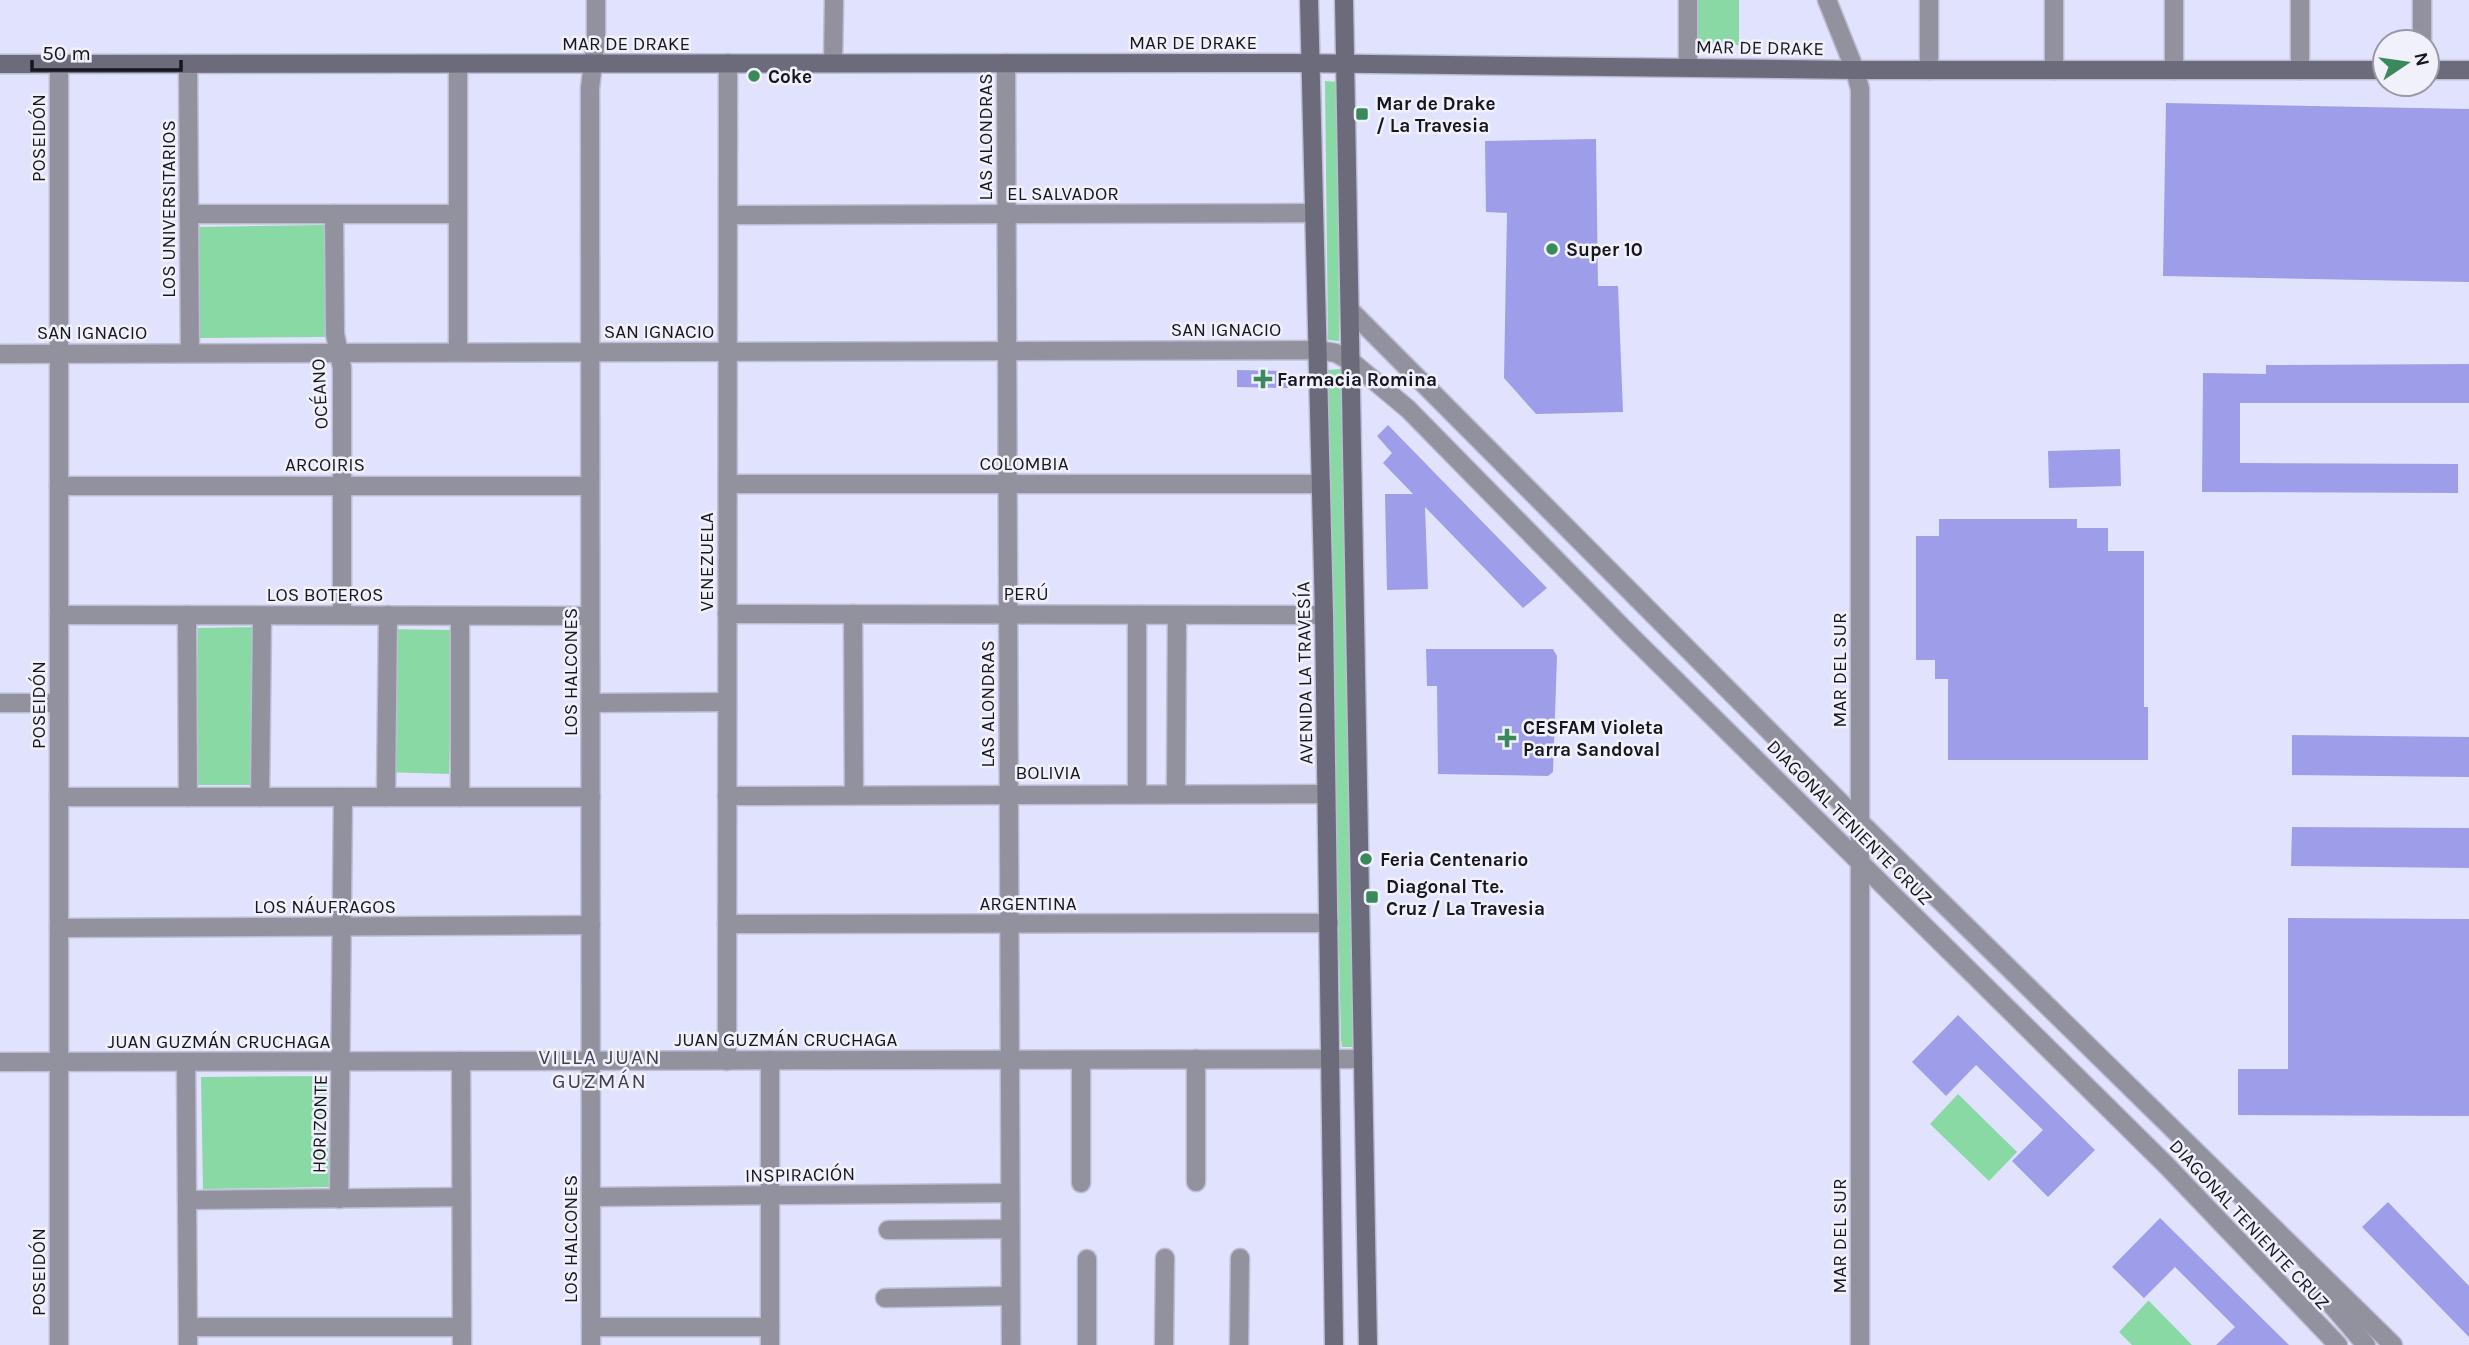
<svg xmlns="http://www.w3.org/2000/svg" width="2469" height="1345" viewBox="0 0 2469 1345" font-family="Karla,sans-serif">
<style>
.green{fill:#89d9a5}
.building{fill:#9e9de9}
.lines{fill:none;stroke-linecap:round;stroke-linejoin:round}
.street-casing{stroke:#bcbdd5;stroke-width:21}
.secondary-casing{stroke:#bcbdd5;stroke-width:21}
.street{stroke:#92929e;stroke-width:18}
.secondary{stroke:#6b6b7b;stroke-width:18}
.poi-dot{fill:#3a895a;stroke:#f1f1fc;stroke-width:2.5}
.labels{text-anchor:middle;stroke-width:5;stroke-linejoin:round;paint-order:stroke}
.street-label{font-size:19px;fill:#16161f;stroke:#f1f1fc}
.poi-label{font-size:19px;font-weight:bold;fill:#16161f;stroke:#f1f1fc;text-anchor:start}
.neighbourhood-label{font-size:21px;letter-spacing:2px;fill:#3f3f54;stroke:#f1f1fc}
</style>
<rect width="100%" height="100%" fill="#e1e2fd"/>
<!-- green -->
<g class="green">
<polygon points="1697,0 1739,0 1739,45 1696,44"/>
<polygon points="1325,81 1338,82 1339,341 1328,340"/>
<polygon points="324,225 326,337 200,338 198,227"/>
<polygon points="1342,369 1354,1039 1352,1047 1342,1047 1341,1040 1326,370"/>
<polygon points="255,627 252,785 195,785 198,628"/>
<polygon points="381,629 453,630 449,774 383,772"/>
<polygon points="327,1076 329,1187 203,1189 201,1077"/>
<polygon points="1958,1094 2017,1152 1989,1181 1930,1124"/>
<polygon points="2148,1301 2149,1301 2192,1345 2132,1345 2119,1332"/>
</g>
<!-- building -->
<g class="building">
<polygon points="2166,103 2469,109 2469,282 2163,276"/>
<polygon points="1596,139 1598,286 1618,286 1623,412 1536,414 1504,378 1507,213 1486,212 1485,141"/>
<polygon points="2469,364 2469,403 2240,403 2240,463 2458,464 2458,493 2202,492 2203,373 2266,374 2266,365"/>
<polygon points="1237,370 1288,371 1288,388 1237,387"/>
<polygon points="1388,425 1547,588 1523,608 1425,507 1428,589 1387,590 1385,494 1413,494 1383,463 1392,453 1377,436"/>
<polygon points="2120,449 2121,486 2049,488 2048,451"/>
<polygon points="1939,519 2077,519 2077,528 2108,528 2108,551 2144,551 2144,707 2148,707 2148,760 1948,760 1948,679 1935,679 1935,660 1916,660 1916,536 1939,536"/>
<polygon points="1426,649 1553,649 1557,656 1553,772 1548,776 1438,774 1437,686 1427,686"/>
<polygon points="2292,735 2469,737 2469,777 2292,775"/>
<polygon points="2292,827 2469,828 2469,868 2291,866"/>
<polygon points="2288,918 2469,919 2469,1116 2238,1115 2238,1069 2288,1069"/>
<polygon points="1958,1015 2095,1150 2048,1197 2012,1161 2043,1130 1976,1065 1946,1096 1912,1062"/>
<polygon points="2388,1202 2469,1286 2469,1337 2362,1227"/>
<polygon points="2160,1218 2289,1345 2216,1345 2235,1327 2175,1267 2144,1298 2112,1267"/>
</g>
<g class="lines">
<!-- street casing -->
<g class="street-casing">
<g id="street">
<polyline points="1827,0 1855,70 1860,89 1860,1345"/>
<polyline points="1929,0 1929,70"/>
<polyline points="2054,0 2054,70"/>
<polyline points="2300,0 2300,70"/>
<polyline points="2422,42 2422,0"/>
<polyline points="833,63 834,0"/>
<polyline points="1006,63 1011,1345"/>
<polyline points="59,64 59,1345"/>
<polyline points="188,64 190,353"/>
<polyline points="1688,67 1688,0"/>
<polyline points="2174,70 2174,0"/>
<polyline points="189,214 458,214"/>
<polyline points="334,214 335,334 342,368 342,615"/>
<polyline points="728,215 1314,213"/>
<polyline points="1351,311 1860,822 2393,1345"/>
<polyline points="458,352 458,64"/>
<polyline points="0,354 1317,350 1336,353 1352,362 1408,409 1630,635 2167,1166 2338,1345"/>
<polyline points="728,484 1321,484"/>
<polyline points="59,486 590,486"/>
<polyline points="727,614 1324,615"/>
<polyline points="853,614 854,795"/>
<polyline points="59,615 590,616"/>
<polyline points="187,615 188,797"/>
<polyline points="460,616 460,797"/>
<polyline points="0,703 59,703"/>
<polyline points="591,703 727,702"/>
<polyline points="1137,794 1137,615"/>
<polyline points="1176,794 1177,615"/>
<polyline points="727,796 1326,794"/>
<polyline points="59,797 591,797"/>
<polyline points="260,797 262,616"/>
<polyline points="386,797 388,615"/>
<polyline points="727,924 1329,923"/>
<polyline points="59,928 591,925"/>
<polyline points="770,1060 770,1345"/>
<polyline points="1081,1060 1081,1183"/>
<polyline points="461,1061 462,1345"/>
<polyline points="727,1061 728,63"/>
<polyline points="0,1062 1363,1059"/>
<polyline points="186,1062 188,1345"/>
<polyline points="1196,1182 1196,1059"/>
<polyline points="591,1197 1010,1193"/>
<polyline points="339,1199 343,797"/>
<polyline points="187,1200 461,1197"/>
<polyline points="888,1230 1010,1229"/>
<polyline points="2308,1263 2323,1295 2366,1345"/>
<polyline points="885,1298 1010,1296"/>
<polyline points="188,1327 461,1327"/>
<polyline points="591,1327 770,1327"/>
<polyline points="591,1345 590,88 596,39 596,0"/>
<polyline points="1087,1345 1087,1259"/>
<polyline points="1164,1345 1165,1258"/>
<polyline points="1239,1345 1240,1258"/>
</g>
</g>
<!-- secondary casing -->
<g class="secondary-casing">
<g id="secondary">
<polyline points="1309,0 1324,615 1334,1345"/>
<polyline points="1344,0 1368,1345"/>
<polyline points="0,64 1293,63 1855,70 2385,70"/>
<polyline points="2427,70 2469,70"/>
</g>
</g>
<!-- street -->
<use href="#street" class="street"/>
<!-- secondary -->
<use href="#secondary" class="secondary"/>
</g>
<!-- markers -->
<g class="poi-dot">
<circle cx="754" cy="76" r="7"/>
<rect x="1355" y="107" width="14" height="14" rx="3.5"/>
<circle cx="1552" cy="249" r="7"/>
<path d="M1259.5 368.5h7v7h7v7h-7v7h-7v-7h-7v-7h7z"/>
<path d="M1503.5 727.5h7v7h7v7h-7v7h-7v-7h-7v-7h7z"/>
<circle cx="1366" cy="859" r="7"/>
<rect x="1365" y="890" width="14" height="14" rx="3.5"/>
</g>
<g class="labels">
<!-- street labels -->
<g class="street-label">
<text x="1193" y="49">MAR DE DRAKE</text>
<text x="626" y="50">MAR DE DRAKE</text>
<text transform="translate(1760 47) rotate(1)" y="7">MAR DE DRAKE</text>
<text transform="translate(985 137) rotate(-90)" y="7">LAS ALONDRAS</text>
<text transform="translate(38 138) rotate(-90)" y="7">POSEIDÓN</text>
<text x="1063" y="200">EL SALVADOR</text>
<text transform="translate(168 209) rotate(-90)" y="7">LOS UNIVERSITARIOS</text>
<text x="1226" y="336">SAN IGNACIO</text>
<text x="659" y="338">SAN IGNACIO</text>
<text x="92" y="339">SAN IGNACIO</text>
<text transform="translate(319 394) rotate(-93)" y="7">OCÉANO</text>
<text x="1024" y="470">COLOMBIA</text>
<text x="325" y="471">ARCOIRIS</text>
<text transform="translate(706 562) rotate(-90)" y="7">VENEZUELA</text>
<text x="1026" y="600">PERÚ</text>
<text x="325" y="601">LOS BOTEROS</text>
<text transform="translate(1839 670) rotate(-90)" y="7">MAR DEL SUR</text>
<text transform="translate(570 672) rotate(-90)" y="7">LOS HALCONES</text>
<text transform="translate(1304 673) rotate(-91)" y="7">AVENIDA LA TRAVESÍA</text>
<text transform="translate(987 704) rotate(-90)" y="7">LAS ALONDRAS</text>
<text transform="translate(38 705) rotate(-90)" y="7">POSEIDÓN</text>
<text x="1048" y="779">BOLIVIA</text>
<text transform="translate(1850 822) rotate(45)" y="7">DIAGONAL TENIENTE CRUZ</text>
<text x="1028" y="910">ARGENTINA</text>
<text x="325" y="913">LOS NÁUFRAGOS</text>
<text x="786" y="1046">JUAN GUZMÁN CRUCHAGA</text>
<text x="219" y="1048">JUAN GUZMÁN CRUCHAGA</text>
<text transform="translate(319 1124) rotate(-89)" y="7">HORIZONTE</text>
<text transform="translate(800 1174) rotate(-1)" y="7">INSPIRACIÓN</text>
<text transform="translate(2250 1224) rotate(47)" y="7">DIAGONAL TENIENTE CRUZ</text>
<text transform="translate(1839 1236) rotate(-90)" y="7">MAR DEL SUR</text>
<text transform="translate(570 1239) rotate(-90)" y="7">LOS HALCONES</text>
<text transform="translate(38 1272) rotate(-90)" y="7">POSEIDÓN</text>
</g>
<!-- poi labels -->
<g class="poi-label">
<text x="768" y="83">Coke</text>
<text x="1376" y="110">Mar de Drake<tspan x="1376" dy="22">/ La Travesia</tspan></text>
<text x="1566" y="256">Super 10</text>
<text x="1277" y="386">Farmacia Romina</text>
<text x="1523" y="734">CESFAM Violeta<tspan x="1523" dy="22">Parra Sandoval</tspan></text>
<text x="1380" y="866">Feria Centenario</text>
<text x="1386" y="893">Diagonal Tte.<tspan x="1386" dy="22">Cruz / La Travesia</tspan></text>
</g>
<!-- neighbourhood labels -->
<g class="neighbourhood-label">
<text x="600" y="1064">VILLA JUAN<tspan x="600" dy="24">GUZMÁN</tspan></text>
</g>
</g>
<!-- north arrow -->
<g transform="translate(2406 63) rotate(77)"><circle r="33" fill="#f1f1fc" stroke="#9999a4" stroke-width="2"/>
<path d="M0-5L12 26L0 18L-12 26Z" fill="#3a895a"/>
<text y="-10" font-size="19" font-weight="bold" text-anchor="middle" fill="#16161f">N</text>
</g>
<!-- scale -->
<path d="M32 60v10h149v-10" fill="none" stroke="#16161f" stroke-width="3.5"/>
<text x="42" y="60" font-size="21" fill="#16161f" stroke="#f1f1fc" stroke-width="5" paint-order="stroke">50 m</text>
</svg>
